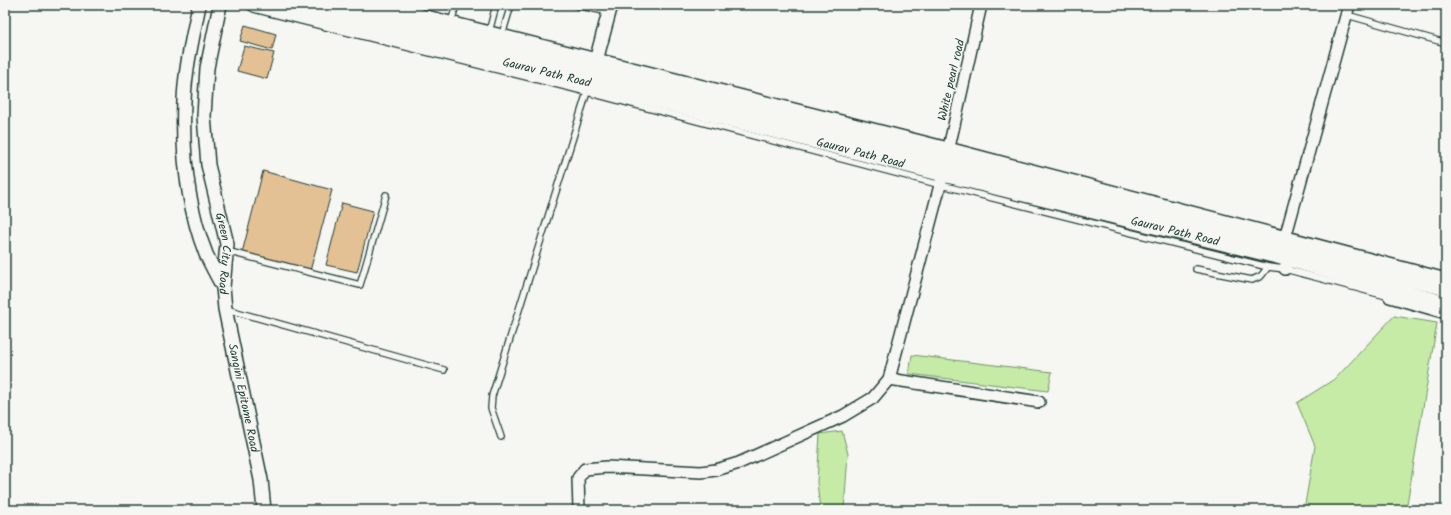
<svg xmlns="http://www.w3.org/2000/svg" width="1451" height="515" viewBox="0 0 1451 515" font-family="Kalam,sans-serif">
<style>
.green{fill:#c5eba6;stroke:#72946d}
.building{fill:#e3c195;stroke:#1f3d34}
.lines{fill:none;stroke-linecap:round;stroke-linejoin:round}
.service-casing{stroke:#1f3d34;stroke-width:8}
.minor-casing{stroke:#1f3d34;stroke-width:14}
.tertiary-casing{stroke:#1f3d34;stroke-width:16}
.secondary-casing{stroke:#1f3d34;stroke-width:18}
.service{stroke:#f6f6f2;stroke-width:5.5}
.minor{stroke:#f6f6f2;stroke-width:11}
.tertiary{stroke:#f6f6f2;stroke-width:13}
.secondary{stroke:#f6f6f2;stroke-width:15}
.labels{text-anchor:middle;stroke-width:3.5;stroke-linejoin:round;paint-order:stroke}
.street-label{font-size:12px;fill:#1f3d34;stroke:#f6f6f2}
</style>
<rect width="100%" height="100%" fill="#f6f6f2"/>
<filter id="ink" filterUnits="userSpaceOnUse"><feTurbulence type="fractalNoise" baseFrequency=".025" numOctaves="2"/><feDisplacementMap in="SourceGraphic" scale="8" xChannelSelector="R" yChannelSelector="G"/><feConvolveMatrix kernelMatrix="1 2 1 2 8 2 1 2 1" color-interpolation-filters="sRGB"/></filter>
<g filter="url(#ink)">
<!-- green -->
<g class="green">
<polygon points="1394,316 1437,323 1406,510 1304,510 1315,446 1297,403 1336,378"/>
<polygon points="912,355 1052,372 1048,391 909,374"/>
<polygon points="842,431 848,454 844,510 820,510 817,482 820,434"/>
</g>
<!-- building -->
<g class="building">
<polygon points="245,25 276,34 272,50 240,41"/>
<polygon points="244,46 274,53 267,79 237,71"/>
<polygon points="263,171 332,190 310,271 242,253"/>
<polygon points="342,203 373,211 357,272 326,265"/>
</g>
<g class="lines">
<!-- service casing -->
<g class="service-casing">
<g id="service">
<polyline points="247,5 254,9 587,92 941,185 1268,267 1285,269 1390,297"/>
<polyline points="576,5 609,12"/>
<polyline points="1347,15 1446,43"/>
<polyline points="451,23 456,5"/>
<polyline points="489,32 496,5"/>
<polyline points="502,35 511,5"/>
<polyline points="226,251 360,285 386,195"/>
<polyline points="1196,269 1252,280 1261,276 1268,267"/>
<polyline points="226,309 444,370"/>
<polyline points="501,437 491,408 492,396 588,89"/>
</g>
</g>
<!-- minor casing -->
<g class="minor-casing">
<g id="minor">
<polyline points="1285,269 1291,249 1285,238 1349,5"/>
<polyline points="1390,297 1446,313"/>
<polyline points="889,379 1039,402"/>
<polyline points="579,510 578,478 585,469 607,467 701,472 716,470 739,463 843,416 873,398 889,379 943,174 981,5"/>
</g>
</g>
<!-- tertiary casing -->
<g class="tertiary-casing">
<g id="tertiary">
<path d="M199,5C193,36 185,69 184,101C182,152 187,206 206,254C211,265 217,276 223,287"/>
<path id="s1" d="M220,5L207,68L204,116L208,165L227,244L223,287L225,309L261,480L264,510"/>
<polyline points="379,5 948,149 1446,280"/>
<polyline points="594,68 611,5"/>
</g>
</g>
<!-- secondary casing -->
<g class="secondary-casing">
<g id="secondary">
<path id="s2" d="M275,5L590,83L943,174L1289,259L1446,304"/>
<polyline points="330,5 593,70 1446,288"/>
</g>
</g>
<!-- service -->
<use href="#service" class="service"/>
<!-- minor -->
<use href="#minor" class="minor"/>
<!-- tertiary -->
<use href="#tertiary" class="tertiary"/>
<!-- secondary -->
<use href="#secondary" class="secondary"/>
</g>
</g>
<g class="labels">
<!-- street labels -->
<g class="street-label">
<text dy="4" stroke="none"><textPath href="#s2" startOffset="280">Gaurav Path Road</textPath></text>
<text transform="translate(951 80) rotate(-77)" y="4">White pearl road</text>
<text dy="4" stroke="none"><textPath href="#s2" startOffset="604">Gaurav Path Road</textPath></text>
<text dy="4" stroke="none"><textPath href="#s2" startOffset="928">Gaurav Path Road</textPath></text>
<text dy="4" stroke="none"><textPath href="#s1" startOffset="252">Green City Road</textPath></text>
<text dy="4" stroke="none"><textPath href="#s1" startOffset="399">Sangini Epitome Road</textPath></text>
</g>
</g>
<!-- margin -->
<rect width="1451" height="515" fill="none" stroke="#f6f6f2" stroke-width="20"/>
<rect x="10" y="10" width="1431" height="495" fill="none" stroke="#1f3d34" stroke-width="1.5" filter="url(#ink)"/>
</svg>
